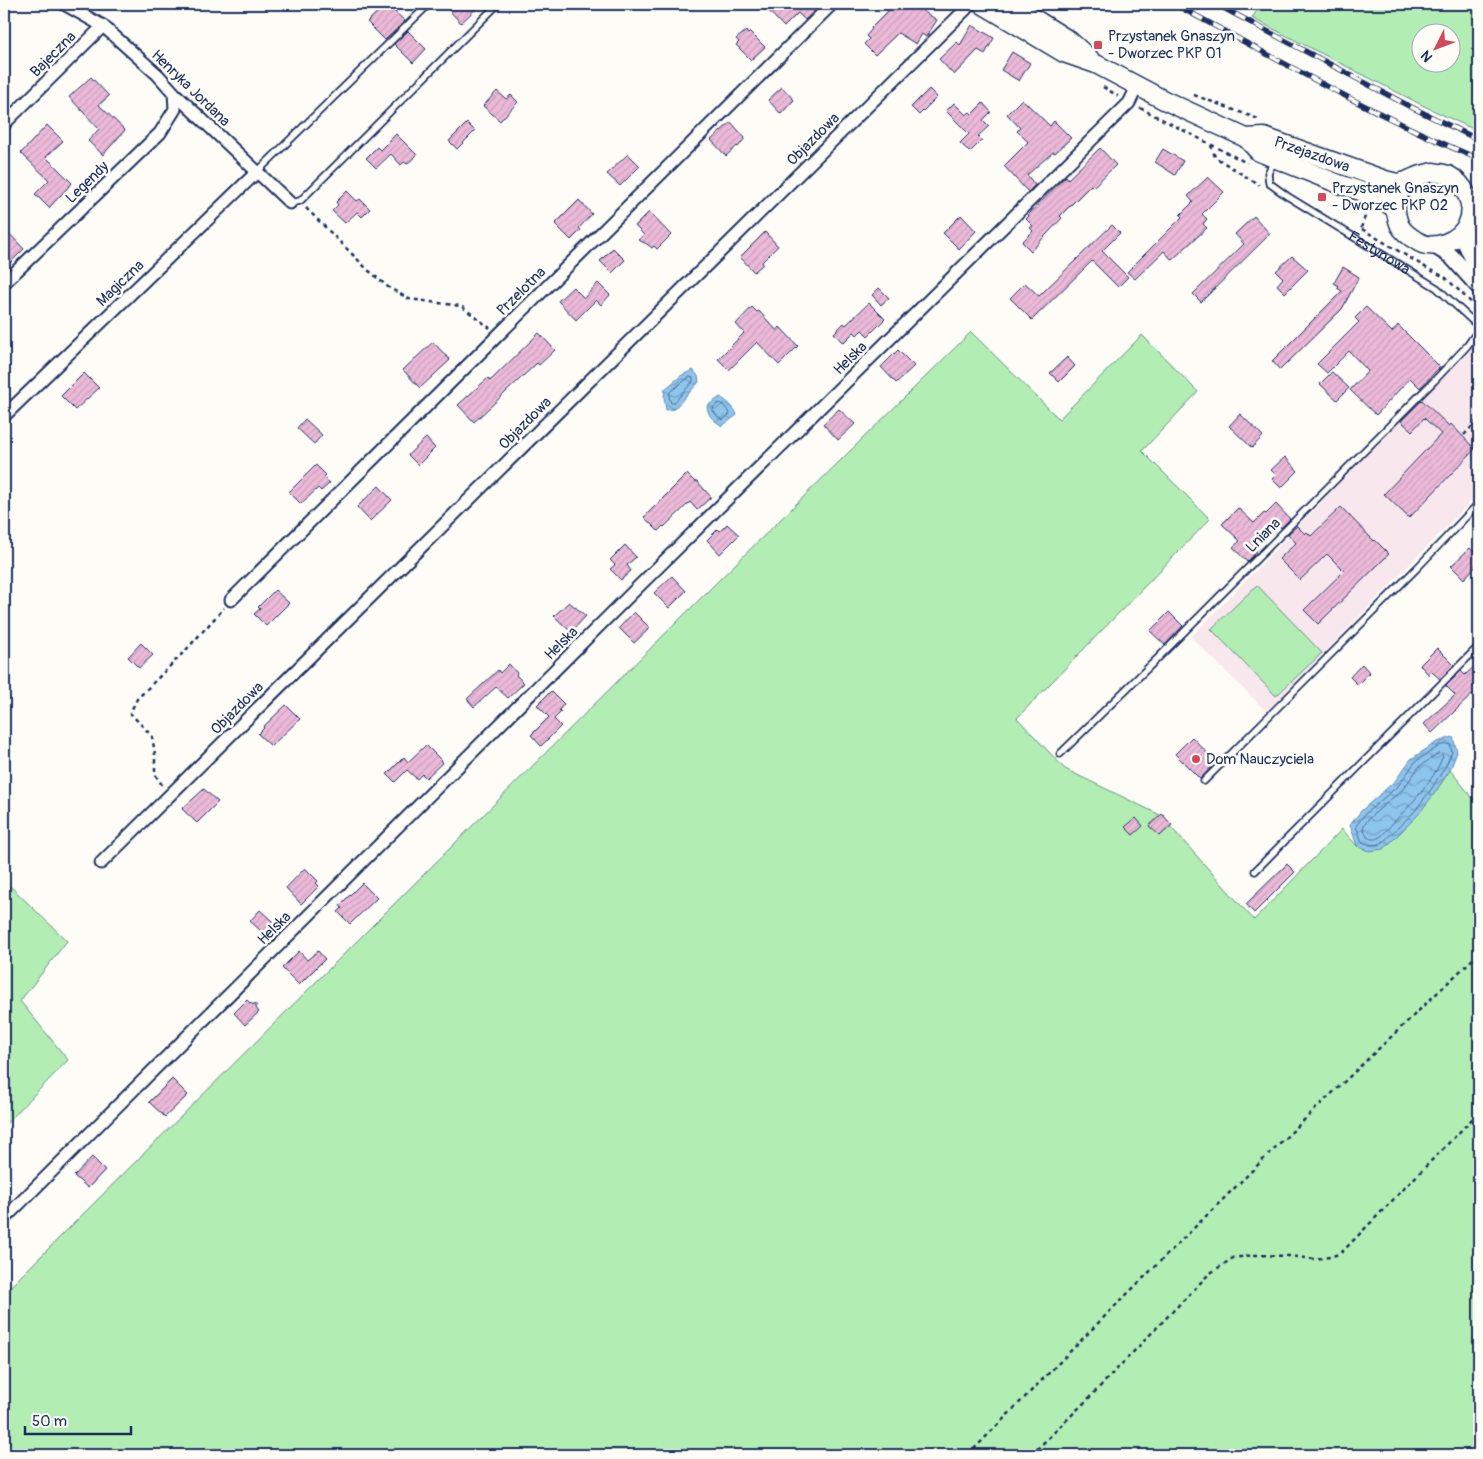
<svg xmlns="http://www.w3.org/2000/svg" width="1483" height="1459" viewBox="0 0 1483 1459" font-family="Pangolin,sans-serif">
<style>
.built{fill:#f8e8ee}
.grass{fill:#b2eeb3;stroke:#668e88;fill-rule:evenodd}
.water{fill:url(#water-waves);stroke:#6089b3}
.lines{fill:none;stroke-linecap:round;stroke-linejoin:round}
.shore{stroke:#496b97;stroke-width:1}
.building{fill:url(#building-hatch);stroke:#1b2f5e}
.lane-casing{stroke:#1b2f5e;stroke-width:9}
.street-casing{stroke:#1b2f5e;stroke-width:15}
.secondary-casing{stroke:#1b2f5e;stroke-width:19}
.primary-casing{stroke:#1b2f5e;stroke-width:21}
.path{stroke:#1b2f5e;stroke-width:2.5;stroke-dasharray:4 4;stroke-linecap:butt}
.lane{stroke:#fdfcf7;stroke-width:5.5}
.street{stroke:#fdfcf7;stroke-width:11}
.secondary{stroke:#fdfcf7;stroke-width:15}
.primary{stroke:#fdfcf7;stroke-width:18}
.rail-casing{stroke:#1b2f5e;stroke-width:5.5}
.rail{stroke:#fdfcf7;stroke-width:4;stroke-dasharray:11;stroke-linecap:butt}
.poi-dot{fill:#d1495b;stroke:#fdfcf7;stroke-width:2}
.labels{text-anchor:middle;stroke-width:5;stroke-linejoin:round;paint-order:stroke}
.poi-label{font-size:15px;fill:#1b2f5e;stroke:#fdfcf7;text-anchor:start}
.street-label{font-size:15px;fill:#1b2f5e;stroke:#fdfcf7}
</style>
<defs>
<pattern id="water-waves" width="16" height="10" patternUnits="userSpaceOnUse" patternTransform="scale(1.25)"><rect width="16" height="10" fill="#8ec5ec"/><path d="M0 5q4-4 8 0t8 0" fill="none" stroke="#73a0c2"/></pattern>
<pattern id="building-hatch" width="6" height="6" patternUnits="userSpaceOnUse" patternTransform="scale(1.25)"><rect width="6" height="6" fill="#ecbad8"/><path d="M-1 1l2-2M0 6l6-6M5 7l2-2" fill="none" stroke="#caa0bc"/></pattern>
</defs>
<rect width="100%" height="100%" fill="#fdfcf7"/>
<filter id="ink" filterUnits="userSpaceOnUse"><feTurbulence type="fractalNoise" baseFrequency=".02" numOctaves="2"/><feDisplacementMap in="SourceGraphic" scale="10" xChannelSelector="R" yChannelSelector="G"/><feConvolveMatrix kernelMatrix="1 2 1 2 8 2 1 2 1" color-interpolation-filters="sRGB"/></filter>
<g filter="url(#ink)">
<!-- built -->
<polygon class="built" points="1479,339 1479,493 1267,712 1191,637"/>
<!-- grass -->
<g class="grass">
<path d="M1261,4H1479V132L1424,106L1252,18ZM1420,32H1450V62H1420Z"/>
<polygon points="971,332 1059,419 1142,335 1198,392 1142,451 1210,519 1017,718 1065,769 1160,815 1254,920 1342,829 1357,846 1434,794 1450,770 1479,806 1479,1455 4,1455 4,1293 717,582"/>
<polygon points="1257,585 1322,653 1276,696 1211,629"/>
<polygon points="4,880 67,941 20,1001 68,1060 4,1126"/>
</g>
<!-- water -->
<g class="water">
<polygon points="693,370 698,376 699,382 674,409 666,410 664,397 665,389 682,375"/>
<path d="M720,397C727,401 735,408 737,415L722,426C714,420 708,417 707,406Z"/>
<polygon points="1453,737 1457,752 1450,770 1434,794 1418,815 1384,849 1369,851 1357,846 1350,825 1361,811 1395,781 1411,759 1437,742"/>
</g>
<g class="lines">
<!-- shore -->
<g class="shore">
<polygon points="690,377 693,378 693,381 674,403 671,403 669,397 670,392"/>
<polygon points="719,403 722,404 730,413 729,415 723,420 719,418 713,411 713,408"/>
<polygon points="1447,744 1450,745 1452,752 1445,767 1430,791 1414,812 1381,844 1370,845 1362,842 1356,826 1365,814 1399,785 1415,762 1439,746"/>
<path d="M1440,753L1443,756C1433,783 1411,804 1392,824C1388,828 1383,836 1378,838C1374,840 1370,839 1367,837L1363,827L1369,818L1403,789L1419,767Z"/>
</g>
</g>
<!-- building -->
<g class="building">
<polygon points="386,4 405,21 385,40 367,22"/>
<polygon points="443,4 481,4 461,23"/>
<polygon points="762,4 822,4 805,20 798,13 784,27"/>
<polygon points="895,4 912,4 937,20 926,37 922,34 916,44 898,33 875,55 864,44 869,39 866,36 872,29 871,28"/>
<polygon points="972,25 994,38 985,54 978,50 954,75 939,59 957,42 960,45"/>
<polygon points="408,31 426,49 413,63 394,44"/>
<polygon points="746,31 748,34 750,32 765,47 751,60 736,45 739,42 736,39"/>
<polygon points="1012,52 1030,63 1019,81 1001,70"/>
<polygon points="91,77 109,96 99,105 125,130 103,155 88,141 99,129 69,97"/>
<polygon points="782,87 794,100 781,114 768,100"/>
<polygon points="929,89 937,97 919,115 911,107"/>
<polygon points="497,91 506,99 511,95 518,102 500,121 483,106"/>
<polygon points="1022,99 1050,126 1054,121 1071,138 1055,153 1053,152 1027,175 1035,185 1028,192 1004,166 1028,142 1017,131 1020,128 1007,114"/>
<polygon points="954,103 966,115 970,112 972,114 983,103 991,112 983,120 989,126 978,136 982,140 970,152 960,143 969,134 946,111"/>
<polygon points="731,122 745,138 738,147 737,146 726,156 711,140"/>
<polygon points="467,123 475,131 457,149 449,141"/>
<polygon points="47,125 63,141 46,157 72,183 49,208 35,194 49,180 21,153"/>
<polygon points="396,134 417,155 407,164 404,162 401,165 391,154 376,168 366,158 377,147 380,150"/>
<polygon points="1100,148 1116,165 1093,187 1091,185 1060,216 1062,218 1031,251 1022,242 1033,231 1030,228 1033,226 1026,219 1029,216 1028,215 1066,176 1068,179"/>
<polygon points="1163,149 1183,161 1175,175 1155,162"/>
<polygon points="628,154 640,166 620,186 607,174"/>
<polygon points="1208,177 1224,192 1202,214 1207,219 1203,224 1207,228 1172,260 1164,251 1135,279 1127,272 1182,217 1180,215 1193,202 1188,196"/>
<polygon points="347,191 357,201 360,199 370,209 362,217 357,212 345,223 332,211 338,205 336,202"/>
<polygon points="579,200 592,214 579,228 581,230 571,240 555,224"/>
<polygon points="649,212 671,235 657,249 654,246 652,248 647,244 638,240 644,235 635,226"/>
<polygon points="961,215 976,231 959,249 943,233"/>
<polygon points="1254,216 1270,234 1201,302 1193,294 1244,244 1235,234"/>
<polygon points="1112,225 1120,233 1102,251 1128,277 1118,287 1092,261 1032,320 1010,298 1025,283 1039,296"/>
<polygon points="4,228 24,249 4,269"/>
<polygon points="765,232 778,246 762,262 763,264 754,272 740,257"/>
<polygon points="613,248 625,260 612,273 600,261"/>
<polygon points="1292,256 1308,270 1285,293 1277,285 1283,278 1276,271"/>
<polygon points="1343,267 1359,277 1342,309 1280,370 1272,361 1342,291 1337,288 1339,286 1334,283"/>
<polygon points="598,283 610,295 601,305 596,300 576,320 558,301 573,287 584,298"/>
<polygon points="879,288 889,298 881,305 872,295"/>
<polygon points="869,303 885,319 868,336 862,330 857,335 854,332 843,343 834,333 844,323 846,325"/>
<polygon points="752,307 757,312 759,311 777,331 780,327 798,346 779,365 757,342 729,370 718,359 744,333 736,324"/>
<polygon points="1366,307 1392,332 1398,325 1440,367 1420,388 1410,378 1376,415 1350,390 1368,371 1349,351 1327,373 1317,364 1359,322 1355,318"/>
<polygon points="539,333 555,350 539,365 537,363 474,422 458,405 488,378 490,381"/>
<polygon points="433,342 450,360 420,388 403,370"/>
<polygon points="898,350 914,366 896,383 881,367"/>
<polygon points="1067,357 1075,366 1059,382 1050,373"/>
<polygon points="1332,372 1349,388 1337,400 1320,384"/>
<polygon points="84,373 99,388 75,410 61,396"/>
<polygon points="1422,400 1449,426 1451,424 1475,449 1409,518 1384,494 1441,434 1424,418 1412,431 1401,421"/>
<polygon points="839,409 855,424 838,440 823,424"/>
<polygon points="1240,414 1263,436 1252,448 1229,426"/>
<polygon points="305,419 322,435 314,444 297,428"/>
<polygon points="426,438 435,448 418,465 408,455"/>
<polygon points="1285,457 1298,471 1281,488 1272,479 1276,475 1271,470"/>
<polygon points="316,465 326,475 324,477 330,483 321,491 318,488 301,504 289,492"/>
<polygon points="687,474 695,482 697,481 711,497 697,510 690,502 664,527 663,526 658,531 644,517"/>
<polygon points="379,486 392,500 370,521 357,507"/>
<polygon points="1276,504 1290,519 1281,528 1276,522 1261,537 1262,538 1256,545 1256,553 1247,562 1233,547 1240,541 1222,524 1238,508 1254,523 1264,513 1266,514"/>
<polygon points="1341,507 1374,541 1375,540 1389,554 1318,624 1304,610 1344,571 1327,554 1300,580 1279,559 1296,543 1288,534 1297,526 1305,534 1307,532 1311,536"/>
<polygon points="727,524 739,535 720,554 707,540 718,529 720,531"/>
<polygon points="625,545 636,557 627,565 631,571 621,580 610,569 615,565 610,560"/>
<polygon points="1470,548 1479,558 1479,563 1464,579 1451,566"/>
<polygon points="672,576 686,591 669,608 654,593"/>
<polygon points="275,590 289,603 266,626 254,614 260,609 258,607"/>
<polygon points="569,602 586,616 571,632 554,616"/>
<polygon points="634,612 650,628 634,643 619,628"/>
<polygon points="1169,612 1183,626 1165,645 1150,631"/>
<polygon points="141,643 153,655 139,668 128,657"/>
<polygon points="1437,648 1454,665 1440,679 1432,672 1429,675 1420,665"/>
<polygon points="1479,662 1479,688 1432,733 1424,724 1455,695 1446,686 1461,671 1465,675"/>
<polygon points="509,664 517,673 516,675 524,683 508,698 496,687 474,707 467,699 498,670 500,673"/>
<polygon points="1362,664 1370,673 1358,685 1350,677"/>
<polygon points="551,691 564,704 559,710 561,712 554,719 561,726 541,746 531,735 549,717 537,705"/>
<polygon points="286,705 300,719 271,746 258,734 264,728 263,727"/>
<polygon points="1192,737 1216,762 1200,779 1175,754"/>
<polygon points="426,745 443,762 426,778 422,774 417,779 407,770 395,782 387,774 404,757 408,762"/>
<polygon points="204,789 218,802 197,823 182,809"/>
<polygon points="1162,814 1172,825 1160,836 1149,826"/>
<polygon points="1136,818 1143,826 1133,835 1125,827"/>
<polygon points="1287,864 1295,872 1254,913 1246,904"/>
<polygon points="305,868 318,881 316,883 319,886 301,904 286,888"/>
<polygon points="362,883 377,898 350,924 338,912 342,908 340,905"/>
<polygon points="260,910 282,930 272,941 250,921"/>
<polygon points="299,951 307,960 318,951 325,959 299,985 282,968"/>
<polygon points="247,1000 251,1004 256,1004 256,1008 259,1012 245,1025 234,1013"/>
<polygon points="172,1079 188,1095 165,1117 149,1102"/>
<polygon points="92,1157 105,1170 88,1188 74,1176"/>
</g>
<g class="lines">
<!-- lane casing -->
<g class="lane-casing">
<g id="lane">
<path id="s1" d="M1274,161L1268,173L1269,183L1287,196L1437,288L1479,327"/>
<polyline points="257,172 429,4"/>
<polyline points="290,203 300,201 498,4"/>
<polyline points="1060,754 1158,658 1435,380 1467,346 1479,329"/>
<polyline points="1204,781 1417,568 1479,503"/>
<polyline points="1255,871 1479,646"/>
</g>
</g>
<!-- street casing -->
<g class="street-casing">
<g id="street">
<polyline points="64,4 103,26 158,75 174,93 290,203"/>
<polyline points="4,124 103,26"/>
<polyline points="4,283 160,133 175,109 174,93"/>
<polyline points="4,416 257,172"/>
<polyline points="231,600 832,4"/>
<polyline points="101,863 966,9 969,4"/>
<polyline points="4,1219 638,587 1129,103 1137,87"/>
</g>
</g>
<!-- secondary casing -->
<g class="secondary-casing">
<g id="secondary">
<polyline points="1461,233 1479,273"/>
<polyline points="1435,246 1451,256 1479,287"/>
</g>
</g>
<!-- primary casing -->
<g class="primary-casing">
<g id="primary">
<polyline points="982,4 1064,53 1096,64 1164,100 1246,138 1259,152 1339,184 1372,195 1385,201 1395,209"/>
<polyline points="1011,4 1070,41 1090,59"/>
<path id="s2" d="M1246,138L1264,137L1385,180L1397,183L1407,181"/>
<path d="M1433,172C1437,173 1443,173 1448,175C1464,183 1476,205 1468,223C1460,241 1433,252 1417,241C1410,237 1404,233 1400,226C1394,212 1394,200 1403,187C1403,186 1407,181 1407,181C1414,176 1425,174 1433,172Z"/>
</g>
</g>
<!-- path -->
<g class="path">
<polyline points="1103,87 1118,96"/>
<polyline points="1194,95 1261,120"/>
<polyline points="1140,108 1247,163"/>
<polyline points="1211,145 1215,157 1259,185"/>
<polyline points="306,208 368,270 388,287 409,299 461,306 490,328"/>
<polyline points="1361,228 1368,208"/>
<polyline points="1362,229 1430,270 1445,277 1479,310"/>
<polyline points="1464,435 1479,419"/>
<polyline points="162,785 155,774 155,754 152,736 130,713 137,699 185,651 224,608"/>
<polyline points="968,1455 1112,1309 1280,1143 1479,953"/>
<polyline points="1031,1455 1086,1401 1171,1313 1209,1274 1233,1258 1254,1255 1289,1256 1314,1259 1330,1257 1341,1253 1479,1112"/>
</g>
<!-- lane -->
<use href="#lane" class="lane"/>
<!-- street -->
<use href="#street" class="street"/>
<!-- secondary -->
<use href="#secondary" class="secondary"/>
<!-- primary -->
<use href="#primary" class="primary"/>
<!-- rail casing -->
<g class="rail-casing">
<g id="rail">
<path d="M1174,4C1274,57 1375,116 1479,159"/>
<polyline points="1216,4 1409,106 1479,140"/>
</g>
</g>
<!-- rail -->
<use href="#rail" class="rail"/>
</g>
</g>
<!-- markers -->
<g class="poi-dot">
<rect x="1093" y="40" width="10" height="10" rx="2.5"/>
<rect x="1317" y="192" width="10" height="10" rx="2.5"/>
<circle cx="1196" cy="759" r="5"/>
</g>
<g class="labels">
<!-- poi labels -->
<g class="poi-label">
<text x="1108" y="41">Przystanek Gnaszyn<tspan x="1108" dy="17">- Dworzec PKP 01</tspan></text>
<text x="1332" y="193">Przystanek Gnaszyn<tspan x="1332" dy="17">- Dworzec PKP 02</tspan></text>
<text x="1206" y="764">Dom Nauczyciela</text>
</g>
<!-- street labels -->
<g class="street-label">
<text transform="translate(53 54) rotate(-45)" y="5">Bajeczna</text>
<text transform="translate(191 88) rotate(44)" y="5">Henryka Jordana</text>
<text transform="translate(813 139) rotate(-45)" y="5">Objazdowa</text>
<text dy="5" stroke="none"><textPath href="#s2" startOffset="69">Przejazdowa</textPath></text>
<text transform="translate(87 182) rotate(-44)" y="5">Legendy</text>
<text dy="5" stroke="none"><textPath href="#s1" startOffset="154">Festynowa</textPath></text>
<text transform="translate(120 283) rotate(-44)" y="5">Magiczna</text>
<text transform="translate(521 291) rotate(-45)" y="5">Przelotna</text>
<text transform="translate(850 358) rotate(-45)" y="5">Helska</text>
<text transform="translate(525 423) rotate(-45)" y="5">Objazdowa</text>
<text transform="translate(1263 535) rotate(-45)" y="5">Lniana</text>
<text transform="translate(561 643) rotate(-45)" y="5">Helska</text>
<text transform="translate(237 708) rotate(-45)" y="5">Objazdowa</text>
<text transform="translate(274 928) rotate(-45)" y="5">Helska</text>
</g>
</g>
<!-- margin -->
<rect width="1483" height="1459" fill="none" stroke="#fdfcf7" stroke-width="20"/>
<rect x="10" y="10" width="1463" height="1439" fill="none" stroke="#1b2f5e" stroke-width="2" filter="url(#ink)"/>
<!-- north arrow -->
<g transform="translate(1436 48) rotate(228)"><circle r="24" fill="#fdfcf7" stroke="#a3aaba"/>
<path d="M0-4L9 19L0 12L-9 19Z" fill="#d1495b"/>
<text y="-8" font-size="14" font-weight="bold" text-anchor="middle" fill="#1b2f5e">N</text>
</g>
<!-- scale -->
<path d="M25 1426v8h106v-8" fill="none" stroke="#1b2f5e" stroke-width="2.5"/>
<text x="32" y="1426" font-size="15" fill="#1b2f5e" stroke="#fdfcf7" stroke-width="4" paint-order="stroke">50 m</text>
</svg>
